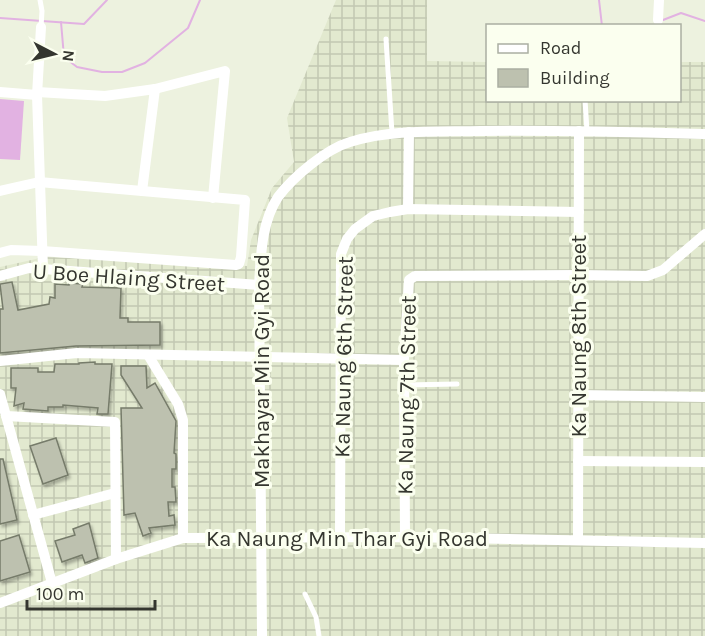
<svg xmlns="http://www.w3.org/2000/svg" width="705" height="636" viewBox="0 0 705 636" font-family="Karla,sans-serif">
<style>
.industrial{fill:url(#industrial-grid)}
.water{fill:#e2b2e2}
.lines{fill:none;stroke-linecap:round;stroke-linejoin:round}
.stream{stroke:#e2b2e2;stroke-width:2}
.building{fill:#bdc1af;stroke:#767b6a;stroke-width:1.5;filter:url(#shadow)}
.service{stroke:#fff;stroke-width:5}
.minor{stroke:#fff;stroke-width:10}
.labels{text-anchor:middle;stroke-width:6;stroke-linejoin:round;paint-order:stroke}
.street-label{font-size:22px;fill:#34362f;stroke:#fbffef}
</style>
<defs>
<pattern id="industrial-grid" width="8" height="8" patternUnits="userSpaceOnUse" patternTransform="scale(1.5)"><rect width="8" height="8" fill="#e2e9cf"/><path d="M0 4h8M4 0v8" fill="none" stroke="#c2c8b2"/></pattern>
<filter id="shadow"><feDropShadow dx="2" dy="3" stdDeviation="1.5" flood-color="#0004"/></filter>
</defs>
<rect width="100%" height="100%" fill="#edf2df"/>
<!-- industrial -->
<polygon class="industrial" points="336,0 427,0 427,61 487,62 488,100 680,100 680,62 705,62 705,636 0,636 0,267 45,257 247,266 251,240 272,188 294,162 287,118"/>
<!-- water -->
<polygon class="water" points="0,99 24,101 20,160 0,159"/>
<g class="lines">
<!-- stream -->
<g class="stream">
<polyline points="599,0 602,26"/>
<polyline points="0,18 84,24 107,0"/>
<polyline points="663,20 681,13 705,21"/>
<polyline points="61,22 64,57 77,67 102,72 122,72 145,63 188,28 200,0"/>
</g>
</g>
<!-- building -->
<g class="building">
<polygon points="12,282 18,310 49,304 50,297 55,298 55,284 69,285 69,283 83,284 82,287 121,288 120,318 128,318 128,322 160,322 160,345 76,346 0,353 0,309 3,309 0,284"/>
<polygon points="95,362 95,364 112,364 108,414 97,414 98,408 63,405 63,407 48,407 48,411 23,409 24,403 14,406 16,388 11,388 11,368 38,368 38,372 54,372 55,364 79,364 79,363"/>
<polygon points="121,366 146,366 147,388 155,383 176,421 174,453 176,454 176,469 172,469 172,487 175,487 176,502 168,502 169,516 174,515 175,525 149,528 151,533 143,536 135,513 124,515 121,408 142,408 121,375"/>
<polygon points="56,438 68,475 43,484 30,446"/>
<polygon points="0,459 3,459 17,520 0,524"/>
<polygon points="89,523 98,558 85,563 82,555 62,562 55,541 75,535 73,529"/>
<polygon points="19,535 30,572 0,581 0,541"/>
</g>
<g class="lines">
<!-- service -->
<g class="service">
<polyline points="40,0 42,11 41,27"/>
<polyline points="386,39 392,133"/>
<polyline points="585,100 587,131"/>
<polyline points="404,385 457,384"/>
<polyline points="305,594 316,617 319,636"/>
</g>
<!-- minor -->
<g class="minor">
<polyline points="658,20 659,0"/>
<polyline points="41,27 37,95 43,269"/>
<polyline points="0,92 37,95"/>
<polyline points="37,92 105,96 155,89 225,71 213,198"/>
<polyline points="0,191 39,182 245,200 241,257 239,264 236,265 42,251 11,250 0,253"/>
<polyline points="142,191 155,89"/>
<polyline points="408,209 409,132"/>
<polyline points="0,276 29,268 259,285"/>
<polyline points="148,355 178,404 183,420 183,538"/>
<polyline points="0,361 77,353 404,360"/>
<polyline points="0,394 52,583"/>
<polyline points="578,395 705,397"/>
<polyline points="6,416 115,422 116,559"/>
<polyline points="578,461 705,462"/>
<polyline points="33,515 115,493"/>
<polyline points="340,537 341,254 347,239 355,229 373,216 390,212 408,209 579,212"/>
<polyline points="405,537 404,360 409,280 415,276 578,275 647,276 663,270 705,234"/>
<polyline points="578,540 579,131"/>
<polyline points="0,603 116,559 183,538 405,537 705,543"/>
<path d="M262,636L259,285C261,256 261,223 278,197C293,177 326,149 350,142C392,129 437,132 481,131C556,130 630,132 705,134"/>
</g>
</g>
<g class="labels">
<!-- street labels -->
<g class="street-label">
<text transform="translate(129 277) rotate(4)" y="8">U Boe Hlaing Street</text>
<text transform="translate(578 336) rotate(-90)" y="8">Ka Naung 8th Street</text>
<text transform="translate(343 357) rotate(-89)" y="8">Ka Naung 6th Street</text>
<text transform="translate(261 371) rotate(-90)" y="8">Makhayar Min Gyi Road</text>
<text transform="translate(406 395) rotate(-89)" y="8">Ka Naung 7th Street</text>
<text x="347" y="546">Ka Naung Min Thar Gyi Road</text>
</g>
</g>
<!-- legend -->
<rect x="486" y="24" width="195" height="78" fill="#fbffef" stroke="#abafa2" stroke-width="1.5"/>
<rect x="498" y="44" width="30" height="9" fill="#ffffff" stroke="#abafa2" stroke-width="1.5"/>
<text x="540" y="54" font-size="18" fill="#34362f">Road</text>
<rect x="498" y="69" width="30" height="18" fill="#bdc1af" stroke="#abafa2" stroke-width="1.5"/>
<text x="540" y="84" font-size="18" fill="#34362f">Building</text>
<!-- north arrow -->
<g transform="translate(54 54) rotate(97)" stroke="#fbffef" stroke-width="4.5" paint-order="stroke">
<path d="M0-4.5L10 22L0 15L-10 22Z" fill="#34362f"/>
<text y="-9" font-size="16" font-weight="bold" text-anchor="middle" fill="#34362f">N</text>
</g>
<!-- scale -->
<path d="M27 600v9h128v-9" fill="none" stroke="#34362f" stroke-width="3"/>
<text x="36" y="600" font-size="18" fill="#34362f" stroke="#fbffef" stroke-width="4.5" paint-order="stroke">100 m</text>
</svg>
